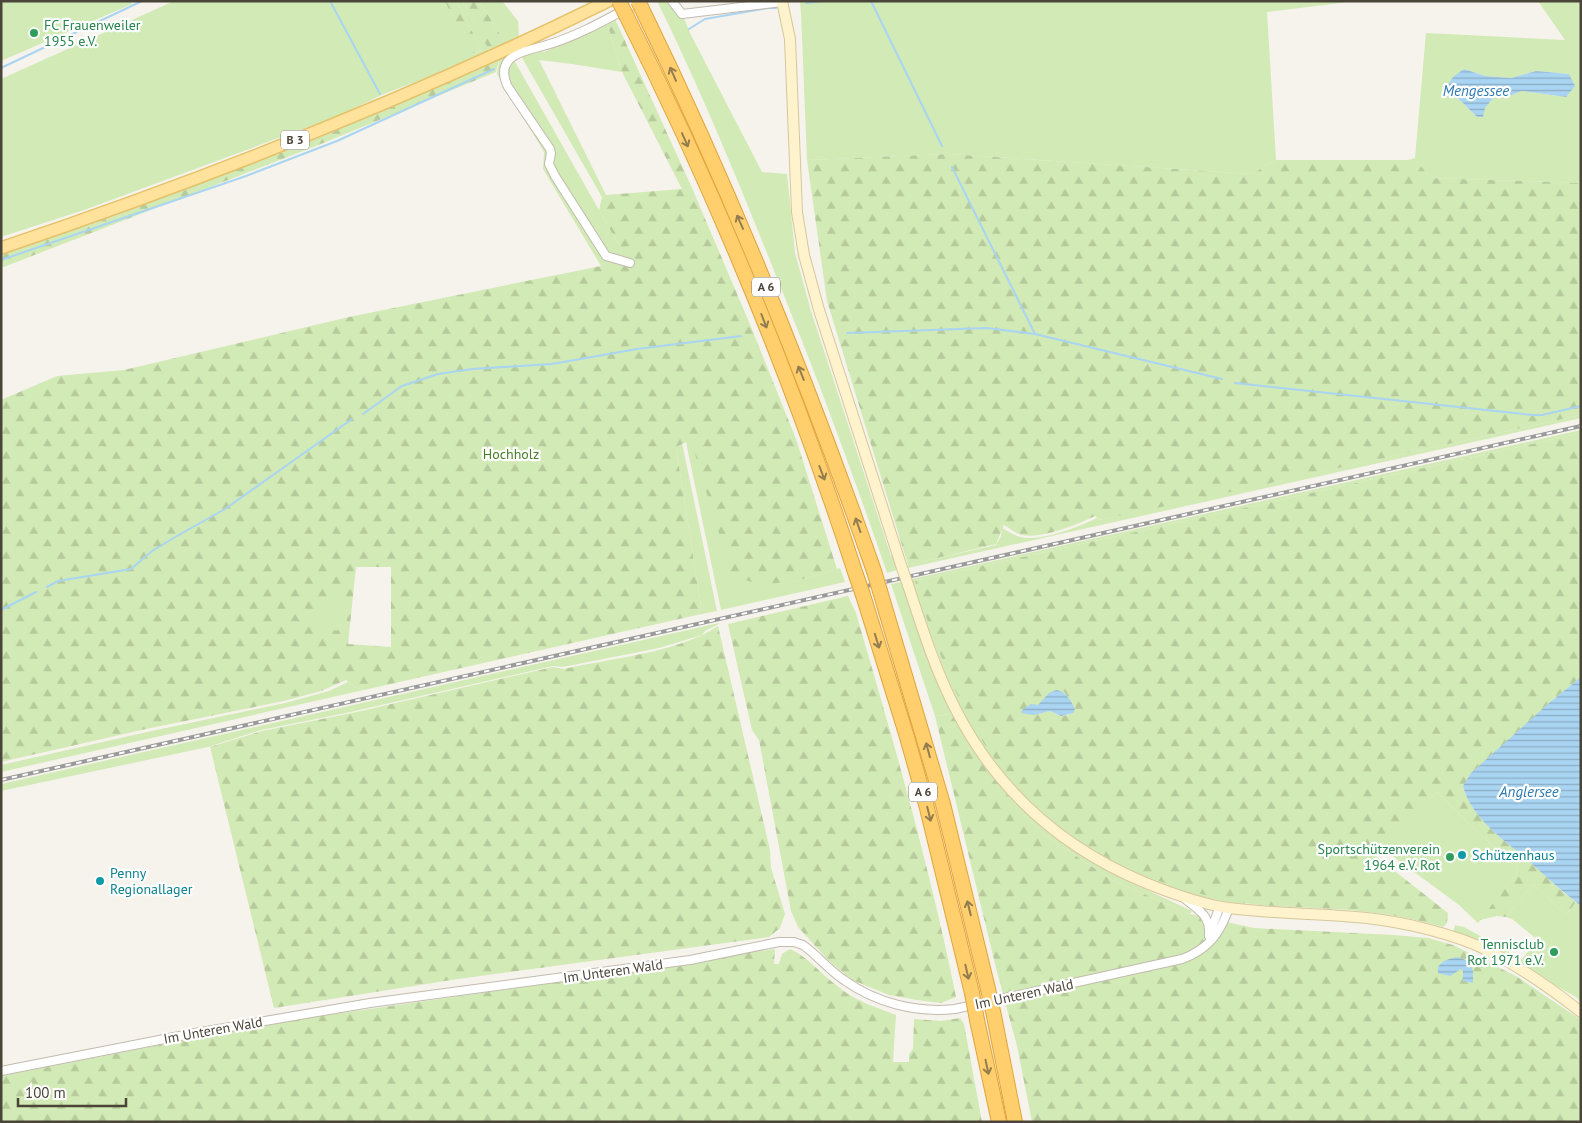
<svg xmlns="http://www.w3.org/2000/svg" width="1582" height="1123" viewBox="0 0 1582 1123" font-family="'PT Sans',sans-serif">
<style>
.green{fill:#d2eab5;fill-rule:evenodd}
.forest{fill:url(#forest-firs);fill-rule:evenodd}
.water{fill:url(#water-rules)}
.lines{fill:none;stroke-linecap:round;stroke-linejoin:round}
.stream{stroke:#a9d4f2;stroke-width:2}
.street-casing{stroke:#c2bbae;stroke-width:10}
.secondary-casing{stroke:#d6c79b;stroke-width:12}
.primary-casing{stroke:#e6c16a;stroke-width:14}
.highway-casing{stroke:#e0a43c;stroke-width:16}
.street{stroke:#fff;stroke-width:8}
.secondary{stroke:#fff3cd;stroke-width:10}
.primary{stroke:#ffe39c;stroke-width:11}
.highway{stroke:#ffcf6e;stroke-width:14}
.rail-casing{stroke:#9a9a9a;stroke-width:4}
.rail{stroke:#fff;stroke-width:2;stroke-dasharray:5.5;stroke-linecap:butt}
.secondary-bridge-casing{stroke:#d6c79b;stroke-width:12;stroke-linecap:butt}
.highway-bridge-casing{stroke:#e0a43c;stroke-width:16;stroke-linecap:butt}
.secondary-bridge{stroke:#fff3cd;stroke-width:10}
.highway-bridge{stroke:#ffcf6e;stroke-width:14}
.oneway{stroke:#937c4e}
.leisure-dot{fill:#2e9e5b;stroke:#fff;stroke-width:2}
.culture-dot{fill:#0f9aa8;stroke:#fff;stroke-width:2}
.labels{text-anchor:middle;stroke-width:4.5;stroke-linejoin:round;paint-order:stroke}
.shield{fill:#fff;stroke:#817c74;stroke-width:1}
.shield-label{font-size:12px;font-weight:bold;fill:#4b4439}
.leisure-label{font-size:14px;fill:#27864d;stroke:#fff;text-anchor:end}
.park-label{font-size:14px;fill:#4a7f2a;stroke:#fff}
.culture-label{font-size:14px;fill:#0d838f;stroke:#fff;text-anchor:start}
.street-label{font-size:14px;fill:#4b4439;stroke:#fff}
.water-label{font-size:15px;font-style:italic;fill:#2e7ab2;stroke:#fff}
</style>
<defs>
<pattern id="forest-firs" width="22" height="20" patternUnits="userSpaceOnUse" patternTransform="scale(1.25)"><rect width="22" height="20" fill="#d2eab5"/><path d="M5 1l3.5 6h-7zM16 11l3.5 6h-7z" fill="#b6ca9c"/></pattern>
<pattern id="water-rules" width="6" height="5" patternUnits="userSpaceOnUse" patternTransform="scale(1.25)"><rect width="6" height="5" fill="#a9d4f2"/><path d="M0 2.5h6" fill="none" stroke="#8caec5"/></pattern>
</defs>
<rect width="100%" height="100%" fill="#f6f3ec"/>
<!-- green -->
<g class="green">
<polygon points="1,1 130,1 132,4 1,61"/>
<polygon points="174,1 445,1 472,54 482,50 456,1 462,1 489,49 505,43 489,16 479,1 502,1 518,21 519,39 505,43 475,59 384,94 338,116 87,209 1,237 1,79"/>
<path d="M657,1H675L681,11L690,33L762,172L787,174L795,253L811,311L891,556H892L897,570L887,573C852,470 814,369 773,268C737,178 700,88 657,1Z"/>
<polygon points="798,1 1356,1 1267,12 1276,160 1252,174 948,154 807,160 801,13 800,2"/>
<path d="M1538,1H1581V183L1430,178L1415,158L1426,33L1565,40ZM1464,69L1485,76L1511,78L1536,71L1569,74L1566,97L1522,91L1509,96L1494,97L1477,117L1461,101L1446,91Z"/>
<polygon points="607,23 622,72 572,64 539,60 606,195 602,197 521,56 536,50 544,52"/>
<polygon points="510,53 621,249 623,258 601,266 543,169 544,152 497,74 499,60"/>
<path d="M1581,415V418L908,568L907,565L996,545L1001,536L1002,528C1008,531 1013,535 1020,537C1040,542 1079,527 1097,518L1099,520Z"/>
<polygon points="1581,430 1581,433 915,581 918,594 940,652 964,707 978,733 995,758 1034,804 1120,864 1152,878 1188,889 1245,903 1245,905 1187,894 1118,868 1054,825 1032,806 992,760 960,709 948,681 915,593 912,579"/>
<polygon points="686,442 692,443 793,582 840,568 845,582 721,610"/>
<polygon points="682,443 717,611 697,615 701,606 676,447"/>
<polygon points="901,582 953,713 1049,832 1083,856 1115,875 1192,911 1190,914 1112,880 1046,836 1024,815 984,766 951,714 935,716 891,584"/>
<polygon points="315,600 349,600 346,631 315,631"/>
<polygon points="719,623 719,624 705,631 702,635 659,648 563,667 553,666 346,713 261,730 208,747 1,791 1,784"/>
<polygon points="348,682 354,687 364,690 1,772 1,765 147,732 285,703 329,691"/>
<polygon points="1437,792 1467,822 1518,868 1516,874 1478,923 1459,905 1379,846"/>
<polygon points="1533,884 1566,915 1576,902 1581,906 1581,1002 1576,997 1517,964 1453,932 1455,925 1464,927 1522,959 1538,940 1512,919 1506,917"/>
</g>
<!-- forest -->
<g class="forest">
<polygon points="445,1 456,1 482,50 471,54"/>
<polygon points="462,1 479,1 489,16 505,43 489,50"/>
<path d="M615,19L692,188L749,322L796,439L837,569L793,582L761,584L732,577L692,444L686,442L676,447L701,606L697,615L364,690L354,687L346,680L321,691L284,701L146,729L1,762V400L57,376L124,370L349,317L601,266L623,258L621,249L599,210L602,197L606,195L682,189L622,72L607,23ZM356,567H391V647L348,644ZM316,600H348L346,630L315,631Z"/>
<polygon points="499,60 496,72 316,146 1,268 1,255 117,215 328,134"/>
<path d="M948,154L1252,174L1276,160H1408L1415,158L1430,178L1581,183V415L1138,512L1099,520L1095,516C1077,525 1041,539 1022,535C1015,533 1009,528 1004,525L996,544L908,565L827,301L807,160Z"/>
<path d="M1581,433V677L1549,703L1463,786C1471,818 1505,841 1529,861C1545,875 1559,890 1576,902L1566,915L1533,884L1506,917L1497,916L1480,920L1516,874L1518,868L1467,822L1437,792L1373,854L1448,913L1447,923L1443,927C1413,918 1382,913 1350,910C1315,907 1279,908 1244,903C1132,884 1039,833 978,734C952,691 936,642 918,595L915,581ZM1064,692L1075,709L1068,715L1061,716L1050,711L1034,715L1029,713L1043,701Z"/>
<path d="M848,596L856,613C893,740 930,867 956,997L941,1003L917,1000L889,995L852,980L828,960L798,927L791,911L759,740L752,730L728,624Z"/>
<path d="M718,626L770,850L771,868L785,914L780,928L769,937L458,979L274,1008L210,747L262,731L352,713L553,667L564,669C611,658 678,653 718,626Z"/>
<polygon points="951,714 984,766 1024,815 1046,836 1112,880 1190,914 1254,928 1394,935 1428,938 1453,945 1516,976 1581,1020 1581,1122 1032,1122 1017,1046 996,968 935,716"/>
<path d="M775,949L774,964H779L782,954L790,949C808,957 820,973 836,985C853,1000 875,1007 896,1015L893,1062H909V1054L913,1049L914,1019L941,1021L960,1018L964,1024L982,1122H1V1076L278,1022L581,979Z"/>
</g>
<!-- water -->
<g class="water">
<polygon points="1464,69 1485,76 1511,78 1536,71 1569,74 1575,86 1566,97 1522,91 1509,96 1494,97 1485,108 1483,117 1477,117 1461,101 1445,90 1453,77"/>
<path d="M1581,677V906C1563,892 1547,878 1531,863C1507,842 1471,819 1463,786L1471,773L1549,703Z"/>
<path d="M1056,690C1066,691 1071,701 1075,709L1073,713L1061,716L1050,711L1034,715L1021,713L1022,710L1031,704L1038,705L1049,693Z"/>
<path d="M1457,957L1468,961L1473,971V983L1463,981V971L1461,969L1450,976L1438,973V967C1443,960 1449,959 1457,957Z"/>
</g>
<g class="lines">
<!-- stream -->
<g class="stream">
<polyline points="330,1 380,94"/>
<polyline points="871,1 942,146"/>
<polyline points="806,3 824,1"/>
<polyline points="689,29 705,19 768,8 776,8"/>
<polyline points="1,68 142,1"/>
<polyline points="952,167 1035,334"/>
<polyline points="1,260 246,176 337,141 494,69"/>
<polyline points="847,333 987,328 1035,334 1222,379"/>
<polyline points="1235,383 1532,415 1542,415 1581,406"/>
<polyline points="363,414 402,386 438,374 472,369 552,364 637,349 741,336"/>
<polyline points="47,587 58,581 131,569 152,551 177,536 225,509 352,419"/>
<polyline points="1,610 36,592"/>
</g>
<!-- street casing -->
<g class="street-casing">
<g id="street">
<polyline points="672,1 682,14 782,2"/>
<path d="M630,263L606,256L555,176L549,164L551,153L550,149L508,87C504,79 502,69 508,61C516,52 532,49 543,46C577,37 609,18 640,1"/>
<path d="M1184,898C1198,910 1211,915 1209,936"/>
<polyline points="1211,930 1220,906"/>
<path d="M1,1071L195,1033L370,1003L690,960L779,942H794L803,945C817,955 829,970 844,980C876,1003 916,1013 955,1009L1182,959C1209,949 1220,933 1229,908"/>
</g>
</g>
<!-- secondary casing -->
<g class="secondary-casing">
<g id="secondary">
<polyline points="782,1 790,39 797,212 804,255 819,310 901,565"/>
<path d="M908,585C922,627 935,670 956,710C998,792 1062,848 1146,883C1173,894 1200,904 1229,908C1274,914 1321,913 1367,918C1404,922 1454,934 1487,950C1520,967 1552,989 1581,1012"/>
</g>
</g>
<!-- primary casing -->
<g class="primary-casing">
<path id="primary" d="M1,248C208,178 412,98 608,1"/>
</g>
<!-- highway casing -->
<g class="highway-casing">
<g id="highway">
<path d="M642,9C731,191 807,380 874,571"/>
<path d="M627,17C717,196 794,384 856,575"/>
<polyline points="880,591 943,804 988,989"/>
<polyline points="863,595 907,737 927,808 972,993"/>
<polyline points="994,1016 1015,1122"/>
<polyline points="977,1020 999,1122"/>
</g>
</g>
<!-- street -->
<use href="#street" class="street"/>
<!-- secondary -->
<use href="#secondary" class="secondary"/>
<!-- primary -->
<use href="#primary" class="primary"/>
<!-- highway -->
<use href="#highway" class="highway"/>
<!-- rail casing -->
<g class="rail-casing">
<polyline id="rail" points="1,780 1581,426"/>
</g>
<!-- rail -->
<use href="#rail" class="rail"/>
<!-- secondary-bridge casing -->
<g class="secondary-bridge-casing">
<polyline id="secondary-bridge" points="901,565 908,585"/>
</g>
<!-- highway-bridge casing -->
<g class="highway-bridge-casing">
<g id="highway-bridge">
<polyline points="619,1 627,17"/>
<polyline points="638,1 642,9"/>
<polyline points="874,571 880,591"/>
<polyline points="856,575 863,595"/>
<polyline points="988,989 994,1016"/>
<polyline points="972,993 977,1020"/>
</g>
</g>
<!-- secondary-bridge -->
<use href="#secondary-bridge" class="secondary-bridge"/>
<!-- highway-bridge -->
<use href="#highway-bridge" class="highway-bridge"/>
</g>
<!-- one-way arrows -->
<defs><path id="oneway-shaft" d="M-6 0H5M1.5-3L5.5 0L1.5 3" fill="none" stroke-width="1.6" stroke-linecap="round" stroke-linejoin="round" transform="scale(1.25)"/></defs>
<g class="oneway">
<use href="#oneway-shaft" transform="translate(673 74) rotate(-114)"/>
<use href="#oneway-shaft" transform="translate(685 140) rotate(66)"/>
<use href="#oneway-shaft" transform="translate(740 222) rotate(-114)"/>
<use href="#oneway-shaft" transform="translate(764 321) rotate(69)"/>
<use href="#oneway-shaft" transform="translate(801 373) rotate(-112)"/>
<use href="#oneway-shaft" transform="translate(822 473) rotate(69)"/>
<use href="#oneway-shaft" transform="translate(858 525) rotate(-109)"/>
<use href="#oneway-shaft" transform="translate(877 641) rotate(73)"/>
<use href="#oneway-shaft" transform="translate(928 750) rotate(-105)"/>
<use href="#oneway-shaft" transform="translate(929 814) rotate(76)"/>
<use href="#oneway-shaft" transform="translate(969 908) rotate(-104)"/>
<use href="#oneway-shaft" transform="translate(967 972) rotate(77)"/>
<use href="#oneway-shaft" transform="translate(987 1067) rotate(78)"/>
</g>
<!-- markers -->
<g class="leisure-dot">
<circle cx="34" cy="33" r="5"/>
<circle cx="1450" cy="857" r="5"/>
<circle cx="1554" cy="952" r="5"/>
</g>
<g class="culture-dot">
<circle cx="1462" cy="855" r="5"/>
<circle cx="100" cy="881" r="5"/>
</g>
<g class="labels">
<!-- shield labels -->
<g class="shield">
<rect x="281" y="130.5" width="28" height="19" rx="4"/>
<rect x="752" y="277.5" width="28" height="19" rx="4"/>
<rect x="909" y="782.5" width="28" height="19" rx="4"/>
</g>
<g class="shield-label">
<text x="295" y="144">B 3</text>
<text x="766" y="291">A 6</text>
<text x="923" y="796">A 6</text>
</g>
<!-- leisure labels -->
<g class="leisure-label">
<text x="44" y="30" text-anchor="start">FC Frauenweiler<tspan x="44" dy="16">1955 e.V.</tspan></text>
<text x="1440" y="854">Sportschützenverein<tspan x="1440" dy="16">1964 e.V. Rot</tspan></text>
<text x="1544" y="949">Tennisclub<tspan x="1544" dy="16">Rot 1971 e.V.</tspan></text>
</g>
<!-- park labels -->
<g class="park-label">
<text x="511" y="459">Hochholz</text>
</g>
<!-- culture labels -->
<g class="culture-label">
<text x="1472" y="860">Schützenhaus</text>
<text x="110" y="878">Penny<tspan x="110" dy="16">Regionallager</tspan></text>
</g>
<!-- street labels -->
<g class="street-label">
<text transform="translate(613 971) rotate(-8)" y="5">Im Unteren Wald</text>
<text transform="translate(1024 994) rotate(-12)" y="5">Im Unteren Wald</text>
<text transform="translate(213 1030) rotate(-10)" y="5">Im Unteren Wald</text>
</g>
<!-- water labels -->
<g class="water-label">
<text x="1476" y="96">Mengessee</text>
<text x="1529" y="797">Anglersee</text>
</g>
</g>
<!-- border -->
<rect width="1582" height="1123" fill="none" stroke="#4b4439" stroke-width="5"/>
<!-- scale -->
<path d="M18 1098v8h108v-8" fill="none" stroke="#4b4439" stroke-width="2.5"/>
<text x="25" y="1098" font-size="15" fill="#4b4439" stroke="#ffffff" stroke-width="4" paint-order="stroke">100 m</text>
</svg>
